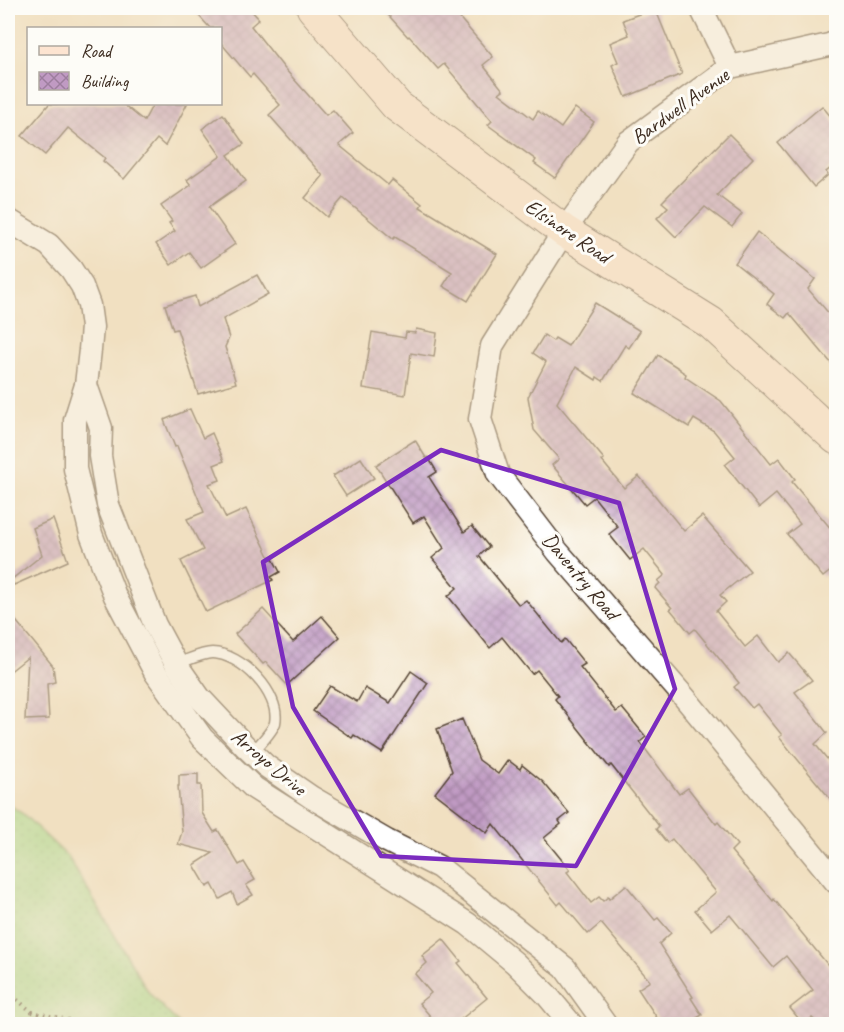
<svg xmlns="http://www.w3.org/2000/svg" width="844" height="1032" viewBox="0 0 844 1032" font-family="Caveat,sans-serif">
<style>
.grass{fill:url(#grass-dots);stroke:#6f8356;stroke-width:1.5}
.building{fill:url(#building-cross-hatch)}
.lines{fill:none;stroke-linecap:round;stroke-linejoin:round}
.lane-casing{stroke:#564536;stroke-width:13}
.street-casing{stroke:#564536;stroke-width:25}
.secondary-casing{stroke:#564536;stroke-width:34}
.path{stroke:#564536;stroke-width:4;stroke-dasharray:1.5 4.5;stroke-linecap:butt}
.lane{stroke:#fff;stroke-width:10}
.street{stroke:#fff;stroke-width:22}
.secondary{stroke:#fde4d1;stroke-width:32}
.marked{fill:none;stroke:#7b2cbf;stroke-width:4.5;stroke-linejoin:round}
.labels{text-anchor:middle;stroke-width:6;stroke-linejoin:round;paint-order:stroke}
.street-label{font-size:21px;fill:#3b2a1e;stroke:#fdfcf7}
</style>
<defs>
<pattern id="grass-dots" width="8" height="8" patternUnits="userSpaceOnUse" patternTransform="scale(1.5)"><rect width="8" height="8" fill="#a3dc8f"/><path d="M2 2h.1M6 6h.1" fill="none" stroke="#8dbd7b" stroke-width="1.8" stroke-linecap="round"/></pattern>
<pattern id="building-cross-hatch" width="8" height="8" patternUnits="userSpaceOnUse" patternTransform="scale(1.5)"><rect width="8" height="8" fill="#c09ac3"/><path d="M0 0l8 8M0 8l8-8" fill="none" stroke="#9d7e9e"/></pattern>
</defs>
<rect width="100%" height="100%" fill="#fdfcf7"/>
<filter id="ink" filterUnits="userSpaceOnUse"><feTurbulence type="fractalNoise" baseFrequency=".0167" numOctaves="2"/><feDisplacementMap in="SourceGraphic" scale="12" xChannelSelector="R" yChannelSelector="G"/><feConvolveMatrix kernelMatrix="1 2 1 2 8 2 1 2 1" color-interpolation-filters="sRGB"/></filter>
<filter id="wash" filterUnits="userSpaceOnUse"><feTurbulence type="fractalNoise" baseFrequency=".008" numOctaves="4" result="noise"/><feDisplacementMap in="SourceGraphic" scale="24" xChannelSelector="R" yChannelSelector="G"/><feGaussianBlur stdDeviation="1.35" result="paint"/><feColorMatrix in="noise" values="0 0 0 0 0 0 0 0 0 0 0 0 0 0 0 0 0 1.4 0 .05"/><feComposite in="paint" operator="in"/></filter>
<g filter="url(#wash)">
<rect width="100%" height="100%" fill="#f1e0c1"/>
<!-- grass -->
<polygon class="grass" points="8,804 23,814 68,857 149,993 179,1024 8,1024"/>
<g id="blocks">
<!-- building -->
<g class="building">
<polygon points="192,8 249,8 259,19 251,26 284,68 326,115 333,110 353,133 339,145 388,185 392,180 422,204 420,207 497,254 468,301 443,286 452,272 395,237 393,239 343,198 327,217 305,198 323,176 269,115 280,105 253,74 250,77 220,42 220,28 210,28"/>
<polygon points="382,8 451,8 493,57 483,65 503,90 499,93 533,119 538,111 561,128 575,108 594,122 555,178 534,163 536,160 488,125 492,121 444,64 438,69 409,36 408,37"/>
<polygon points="655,8 682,74 626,97 612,65 618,62 610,43 629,35 623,20"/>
<polygon points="49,104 123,104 144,121 153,104 187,104 165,146 157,139 124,179 103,161 105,158 68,128 45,155 22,136"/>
<polygon points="822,106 837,124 837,163 826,172 828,175 814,187 778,143"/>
<polygon points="223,114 244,144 228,155 246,181 209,207 235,244 201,268 189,252 171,265 156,244 175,231 169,223 172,221 161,206 191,185 187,180 221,156 202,129"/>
<polygon points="729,134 753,158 717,195 742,214 732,227 705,207 676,237 657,218 668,207 662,202"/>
<polygon points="757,232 815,279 808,289 837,323 837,370 789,313 785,318 767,304 774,294 735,263"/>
<polygon points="257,275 268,294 223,319 229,338 225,347 236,383 198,394 177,329 173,330 165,305 195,296 198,307"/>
<polygon points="595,303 640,331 629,348 625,345 603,381 597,377 596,380 576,367 557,403 604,459 602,461 624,488 639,476 684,531 702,516 750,571 720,595 726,602 716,611 745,647 758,636 778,662 789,653 812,680 795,692 827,733 815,744 837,771 837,807 779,737 782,735 757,704 752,708 734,687 739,683 695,629 690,633 670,609 672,608 655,588 660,583 658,581 665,575 644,549 630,560 609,534 618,527 594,497 585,504 552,465 559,459 534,430 528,397 546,362 533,353 544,335 553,341 555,338 568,346"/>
<polygon points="416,329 437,333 434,357 411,353 405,395 363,388 372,332 405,338 406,332 415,333"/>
<polygon points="658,355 680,369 680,370 686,374 685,377 721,401 771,464 779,458 795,479 792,482 837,536 837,566 823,577 787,534 800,524 776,494 759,508 725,465 735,457 714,431 694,419 689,427 634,393"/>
<polygon points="190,409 203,438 212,433 224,461 214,465 220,480 209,484 226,518 246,509 270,558 272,557 280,572 271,577 273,580 206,612 181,561 203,550 187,519 204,512 177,446 175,447 164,420"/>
<polygon points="415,440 426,458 428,457 437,472 429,477 464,532 472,526 489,547 479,556 519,605 526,600 561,643 565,639 585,664 580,667 616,712 622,708 646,737 640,742 679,794 688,788 716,824 718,822 737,845 731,851 773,901 774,899 837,976 837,1024 818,1024 812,1018 803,1024 790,1008 813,990 786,956 773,967 730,915 712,930 695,910 716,892 672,839 667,843 656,829 659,826 611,765 609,767 555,699 558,696 537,670 532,674 502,637 490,648 448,596 457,588 432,558 444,548 424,516 413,523 376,465"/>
<polygon points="361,458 374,478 346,496 333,476"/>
<polygon points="53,519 68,561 14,585 11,580 42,555 33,528"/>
<polygon points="263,609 293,642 322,616 340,637 287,685 266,662 263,664 235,634"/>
<polygon points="8,611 53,666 55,682 47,684 49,719 25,720 28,657 8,673"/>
<polygon points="411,671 428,683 382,753 354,735 352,738 313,711 330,686 357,702 365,688 390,703"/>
<polygon points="462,719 479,760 498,774 508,760 520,769 522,765 543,782 569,813 559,821 561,824 544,838 570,870 567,872 591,903 599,897 603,901 608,897 609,899 626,885 655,920 658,918 671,933 659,944 693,997 691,998 702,1015 687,1024 661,1024 638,989 650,981 601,923 588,934 561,902 558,905 493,824 487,833 435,793 452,771 437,729"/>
<polygon points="198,774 198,785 201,785 202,813 214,832 218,830 239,865 244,862 255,880 246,885 253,895 237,904 232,892 220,899 212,884 207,887 194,865 213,853 178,844 182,832 178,786 179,786 179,775"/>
<polygon points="443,939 461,961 458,963 487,998 455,1024 437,1024 419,1003 431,993 415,974 427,963 422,956"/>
</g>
</g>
</g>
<g filter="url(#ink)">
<use href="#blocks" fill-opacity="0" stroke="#564536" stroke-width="1.5"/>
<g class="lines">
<!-- lane casing -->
<g class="lane-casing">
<path id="lane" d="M176,664C186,661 202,653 212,653C241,653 281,694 275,723C272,732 259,745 252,753"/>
</g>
<!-- street casing -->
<g class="street-casing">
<g id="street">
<polyline points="701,8 730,67"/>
<polyline points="836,42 829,45 730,67 628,142 564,231 492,346 480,419 498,474 558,552 685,698 836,882"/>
<polyline points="8,220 49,245 71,269 82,286 89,305 92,327 90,350 86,385 75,420 75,469 91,534 115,596 155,672 202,738 254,788 468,924 515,963 546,994 571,1024"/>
<polyline points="86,385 101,428 100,456 108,505 155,625 176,664 199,697 245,746 266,766 311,797 387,841 439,867 520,932 565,968 605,1024"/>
</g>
</g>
<!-- secondary casing -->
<g class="secondary-casing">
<polyline id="secondary" points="313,8 397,106 564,231 711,323 836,438"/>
</g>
<!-- path -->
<g class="path">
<polyline points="8,992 32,1012 37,1024"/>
<polyline points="32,1012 69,1020 81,1024"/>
</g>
<!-- lane -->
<use href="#lane" class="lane"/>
<!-- street -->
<use href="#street" class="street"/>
<!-- secondary -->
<use href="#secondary" class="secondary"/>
</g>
</g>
<!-- marked area -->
<path d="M0 0H844V1032H0ZM441,450L619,503L675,689L576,866L381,856L293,707L263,562Z" fill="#f1e0c1" fill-opacity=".55" fill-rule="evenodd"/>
<path class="marked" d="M441,450L619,503L675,689L576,866L381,856L293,707L263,562Z"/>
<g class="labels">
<!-- street labels -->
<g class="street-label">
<text transform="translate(680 106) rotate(-36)" y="7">Bardwell Avenue</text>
<text transform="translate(568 231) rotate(34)" y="7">Elsinore Road</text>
<text transform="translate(581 576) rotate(50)" y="7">Daventry Road</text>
<text transform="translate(269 762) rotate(40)" y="7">Arroyo Drive</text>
</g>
</g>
<!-- margin -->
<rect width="844" height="1032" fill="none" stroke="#fdfcf7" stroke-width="30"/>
<!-- legend -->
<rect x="27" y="27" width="195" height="78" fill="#fdfcf7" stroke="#afa8a0" stroke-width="1.5"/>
<rect x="39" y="46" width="30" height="9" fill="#fde4d1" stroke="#afa8a0" stroke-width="1.5"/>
<text x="81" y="57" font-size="18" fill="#3b2a1e">Road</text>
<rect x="39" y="72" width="30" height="18" fill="url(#building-cross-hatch)" stroke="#afa8a0" stroke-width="1.5"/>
<text x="81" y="87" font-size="18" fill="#3b2a1e">Building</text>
</svg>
